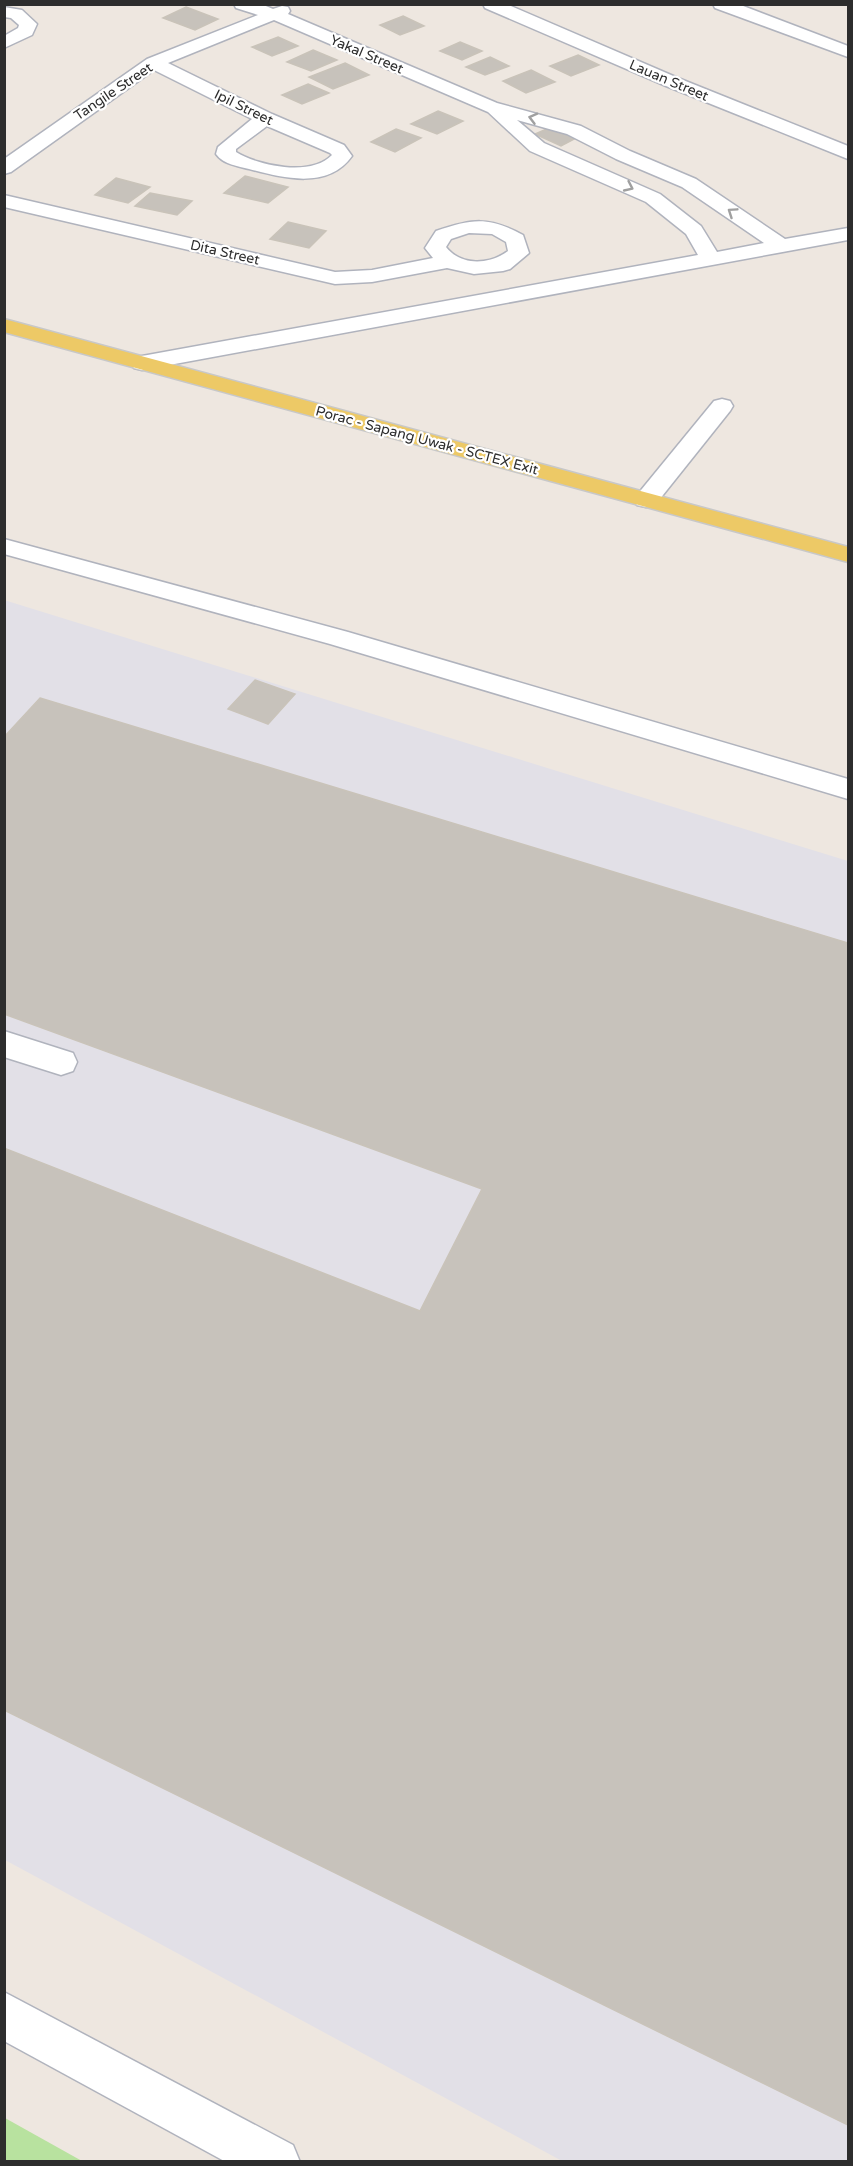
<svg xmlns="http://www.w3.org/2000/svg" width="853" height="2166" viewBox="0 0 853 2166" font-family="'Varela Round',sans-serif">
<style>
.industrial{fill:#e2e0e7}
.green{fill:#b8e29f}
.building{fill:#c7c2bb;stroke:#c9c3b9;stroke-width:1.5}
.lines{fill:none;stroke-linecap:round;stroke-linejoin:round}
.minor-casing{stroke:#b0b3bd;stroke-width:3}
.major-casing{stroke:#c8c8c8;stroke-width:3}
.minor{fill:#fff;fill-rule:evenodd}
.major{fill:#edc966;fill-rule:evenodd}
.oneway{stroke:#a0a0a0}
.labels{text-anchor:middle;stroke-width:4.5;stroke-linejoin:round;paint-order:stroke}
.far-street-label{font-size:14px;fill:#2d2d2d;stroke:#fff}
</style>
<rect width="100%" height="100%" fill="#eee7e0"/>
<!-- industrial -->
<polygon class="industrial" points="4,600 848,861 848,2161 562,2161 5,1860"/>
<!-- green -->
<polygon class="green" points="5,2118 82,2161 5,2161"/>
<!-- building -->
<g class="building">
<polygon points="186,7 218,19 195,30 163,18"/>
<polygon points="403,16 424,26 400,35 380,25"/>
<polygon points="278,37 298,46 272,56 252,47"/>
<polygon points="460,42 482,51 462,60 440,51"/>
<polygon points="313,50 337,60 311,71 287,62"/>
<polygon points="578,55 599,65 571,76 550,66"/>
<polygon points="490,57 509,66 485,75 466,67"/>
<polygon points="345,63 369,75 333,89 309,77"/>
<polygon points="531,70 555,82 526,93 503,81"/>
<polygon points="308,84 329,93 302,104 282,95"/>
<polygon points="438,111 463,121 437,134 411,124"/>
<polygon points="551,127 576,138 561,146 535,134"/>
<polygon points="396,129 421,138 395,152 371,142"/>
<polygon points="245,176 288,187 268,203 224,193"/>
<polygon points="116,178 150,187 128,203 95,195"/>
<polygon points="150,193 192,201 177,215 135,206"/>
<polygon points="288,222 326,231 309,248 270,239"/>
<polygon points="255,680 295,694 268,724 228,709"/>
<polygon points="40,698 848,943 848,2125 4,1710 4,1148 420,1311 482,1189 4,1014 4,737"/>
</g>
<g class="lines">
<!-- minor casing -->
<g class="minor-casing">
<g id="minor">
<path d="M234,4H261L273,9L282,6L288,7L290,11L288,14L497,103L581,126L630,151L696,179L785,239L848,228V240L142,370L134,368L131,363L134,358L142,356L698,255L686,234L646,202L530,151L488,112L274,20L168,63L272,114L344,145L352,156C328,190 283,178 249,169C238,166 224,165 216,154L218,147L252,119L154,70L11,172L4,174V159L147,59L258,15L236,8ZM517,120L567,134L616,159L682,187L764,243L717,252L701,226L660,194L544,143ZM267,126L330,153L332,155C311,177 259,166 236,152V149Z"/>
<polygon points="483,4 506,4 678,78 848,146 848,159 666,86 485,8"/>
<polygon points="713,4 738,4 848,46 848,57 715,8"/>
<polygon points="4,7 22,10 37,24 32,35 4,48 4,36 18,28 19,25 11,18 4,17"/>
<path d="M4,195L335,272L372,270L433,258L425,248L436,231C472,219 488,216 523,235L529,253L510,269L503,271L474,274L447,268L372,282L335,284L4,207ZM469,233L492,234L506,242L508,251C489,265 461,266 446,247L451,239Z"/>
<polygon points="722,399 730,401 733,406 730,411 655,505 646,507 637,505 634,500 637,495 714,401"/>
<polygon points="4,539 348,632 848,779 848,799 330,644 4,554"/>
<polygon points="4,1031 73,1053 77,1062 73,1071 61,1075 4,1057"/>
<polygon points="4,1992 293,2145 300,2162 226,2162 4,2041"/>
</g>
</g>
<!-- major casing -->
<g class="major-casing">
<polygon id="major" points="4,319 848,547 848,562 4,332"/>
</g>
<!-- minor -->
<use href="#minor" class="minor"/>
<!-- major -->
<use href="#major" class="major"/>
</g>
<!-- one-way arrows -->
<defs><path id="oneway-chevron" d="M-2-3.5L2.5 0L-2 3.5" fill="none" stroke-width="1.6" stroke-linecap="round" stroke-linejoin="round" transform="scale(1.5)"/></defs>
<g class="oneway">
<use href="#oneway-chevron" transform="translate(533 118) rotate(-165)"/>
<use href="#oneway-chevron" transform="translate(629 187) rotate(25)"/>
<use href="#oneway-chevron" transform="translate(732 212) rotate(-146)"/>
</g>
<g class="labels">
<!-- far-street labels -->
<g class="far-street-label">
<text transform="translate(367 54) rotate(23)" y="5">Yakal Street</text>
<text transform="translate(669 80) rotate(23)" y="5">Lauan Street</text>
<text transform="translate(113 91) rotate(-34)" y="5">Tangile Street</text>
<text transform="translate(244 107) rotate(26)" y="5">Ipil Street</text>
<text transform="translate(225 252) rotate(13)" y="5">Dita Street</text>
<text transform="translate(427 440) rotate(15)" y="5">Porac - Sapang Uwak - SCTEX Exit</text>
</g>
</g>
<!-- border -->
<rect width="853" height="2166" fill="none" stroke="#2d2d2d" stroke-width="12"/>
</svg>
